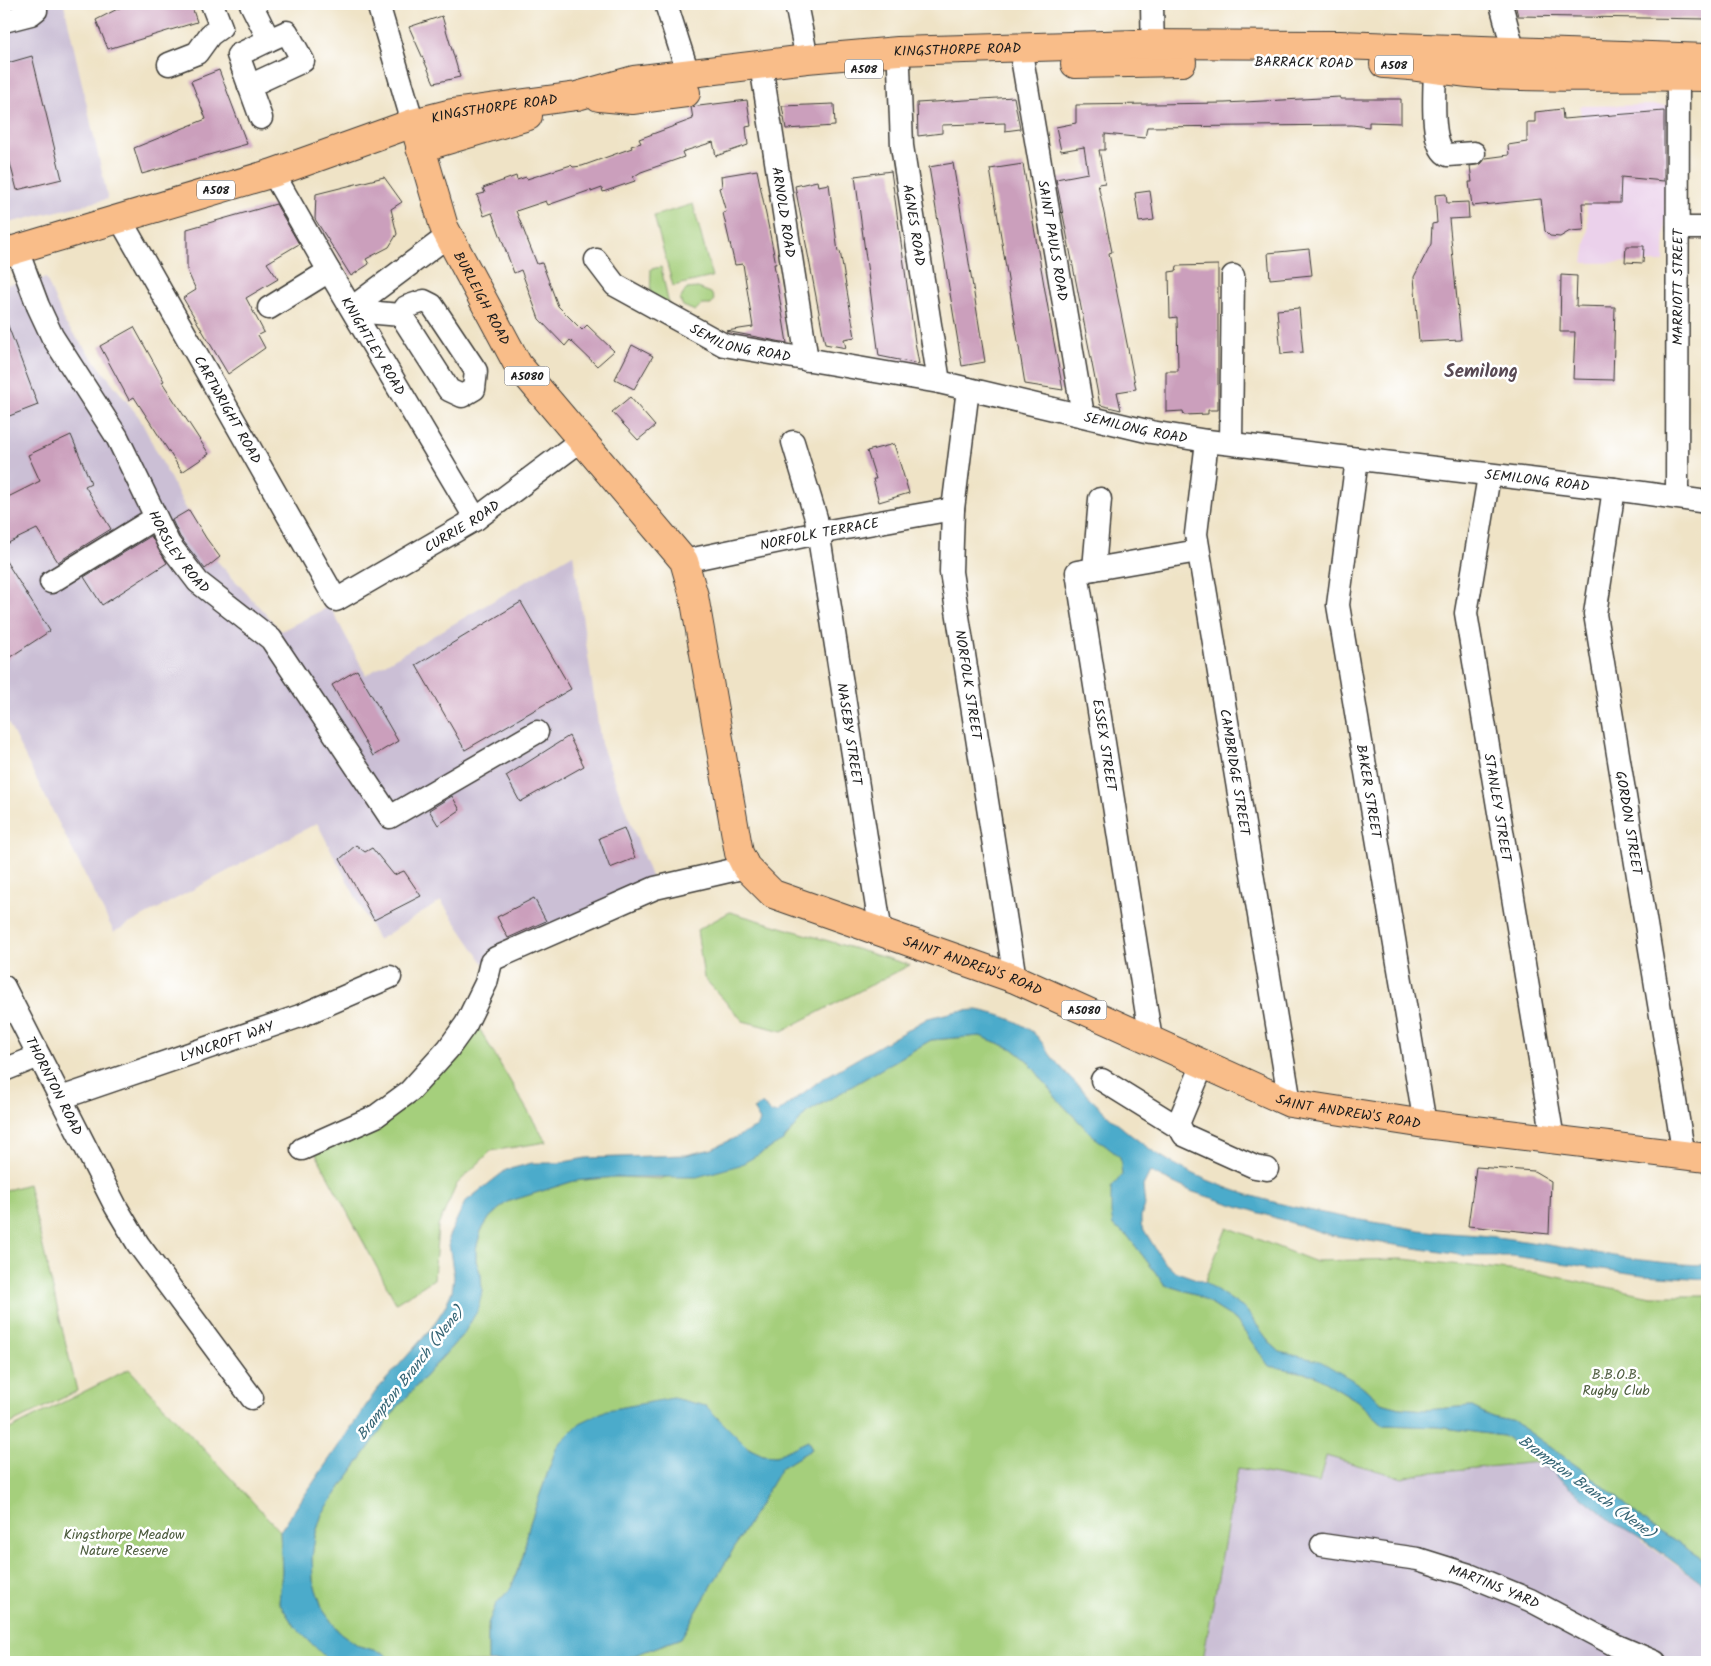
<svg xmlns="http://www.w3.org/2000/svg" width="1711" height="1666" viewBox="0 0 1711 1666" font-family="Kalam,sans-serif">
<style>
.built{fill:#ebd1eb}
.industrial{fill:#cbbfd5}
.green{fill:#a5cf7b;stroke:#60764c}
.water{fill:#4cabcb;stroke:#346474}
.building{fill:#cb9fbc}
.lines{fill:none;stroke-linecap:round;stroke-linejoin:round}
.minor-casing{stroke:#3c3a36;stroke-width:25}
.major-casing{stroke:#3c3a36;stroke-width:30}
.highway-casing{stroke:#3c3a36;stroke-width:30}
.minor{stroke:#fff;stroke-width:22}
.major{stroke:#f9bd89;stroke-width:28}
.highway{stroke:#f9bd89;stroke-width:28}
.labels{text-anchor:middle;stroke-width:5;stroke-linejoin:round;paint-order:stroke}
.shield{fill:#fff;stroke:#606060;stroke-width:1}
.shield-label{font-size:12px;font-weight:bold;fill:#1c1c1c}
.street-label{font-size:14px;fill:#1c1c1c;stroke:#fff}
.park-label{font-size:14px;fill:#4c5b3d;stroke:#fff}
.water-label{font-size:15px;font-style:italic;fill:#346474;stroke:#fff}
.district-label{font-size:19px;font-weight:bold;fill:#594a54;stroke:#fff}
</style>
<rect width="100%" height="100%" fill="#fff"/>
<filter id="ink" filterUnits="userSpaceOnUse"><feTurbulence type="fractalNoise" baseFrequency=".02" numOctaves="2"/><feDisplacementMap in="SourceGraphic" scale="10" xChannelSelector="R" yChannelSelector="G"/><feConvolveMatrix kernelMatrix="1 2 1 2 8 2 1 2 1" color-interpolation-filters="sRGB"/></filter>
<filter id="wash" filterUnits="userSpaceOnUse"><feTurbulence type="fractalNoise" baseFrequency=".0096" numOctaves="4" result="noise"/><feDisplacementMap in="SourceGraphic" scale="20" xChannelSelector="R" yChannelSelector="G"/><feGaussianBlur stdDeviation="1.12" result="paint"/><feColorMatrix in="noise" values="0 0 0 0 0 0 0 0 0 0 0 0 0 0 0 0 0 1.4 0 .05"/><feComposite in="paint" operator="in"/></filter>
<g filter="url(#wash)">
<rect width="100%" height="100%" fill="#efe3c6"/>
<!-- built -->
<polygon class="built" points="1668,105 1664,262 1583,263 1588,229 1580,106"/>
<!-- industrial -->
<g class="industrial">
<polygon points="4,4 64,4 108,199 4,224"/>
<polygon points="46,278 65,323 139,417 207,550 281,631 330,606 366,675 573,554 601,744 652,879 484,964 441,901 378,940 317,823 114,932 4,715 4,285"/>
<polygon points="1325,1456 1403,1478 1422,1473 1539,1462 1619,1527 1628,1529 1643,1542 1707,1587 1707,1662 1252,1662 1203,1659 1238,1468 1318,1483"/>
</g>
<!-- green -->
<g class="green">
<polygon points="693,204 712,277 673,286 654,216"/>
<polygon points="661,267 670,310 650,300 651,269"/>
<polygon points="698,288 711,293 714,299 711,305 701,305 695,311 683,306 680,300 686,289"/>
<polygon points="730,912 910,965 782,1031 743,1021 704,978 697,930"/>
<polygon points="476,1023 546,1142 491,1151 457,1184 438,1226 434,1279 396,1303 315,1152 378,1122"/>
<path d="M980,1036L1013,1049L1028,1061L1057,1099L1093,1136L1121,1157L1122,1175L1113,1226L1127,1235L1165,1285L1195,1294L1236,1320L1269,1366L1315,1375L1356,1400L1384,1425L1438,1427L1503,1436L1539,1462L1422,1473L1403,1478L1326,1456L1319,1483L1238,1468L1203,1659L1063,1662H616L681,1638L781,1468L812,1449L808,1441C798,1446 787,1454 776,1456C751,1461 723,1422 706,1406L557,1446L529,1526L523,1556L511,1588L496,1604L488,1624V1662H391L384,1653L359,1646L339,1632L323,1610L313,1581L312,1557L315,1536L322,1514L396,1409L464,1333L482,1291L481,1275L476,1261V1249L481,1231L490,1217L507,1202L574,1181L615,1177L660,1179L783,1141L806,1113L931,1040Z"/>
<polygon points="28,1184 77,1391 4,1427 4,1191"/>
<polygon points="1227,1227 1313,1261 1403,1259 1538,1273 1651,1296 1707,1296 1707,1562 1651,1526 1591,1476 1515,1422 1492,1417 1470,1406 1426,1410 1400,1408 1381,1403 1361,1385 1296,1357 1280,1352 1270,1343 1246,1310 1205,1282"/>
<polygon points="129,1369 280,1531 282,1571 279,1602 294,1626 330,1662 4,1662 4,1432"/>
</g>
<!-- water -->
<g class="water">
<path d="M978,1010C996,1014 1012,1018 1027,1028C1042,1037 1046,1052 1058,1064C1088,1097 1121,1131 1159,1155C1222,1195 1301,1210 1373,1222C1394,1225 1415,1230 1436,1232C1456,1234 1476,1234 1496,1237C1567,1246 1636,1264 1707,1265V1279L1643,1275L1513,1256H1467L1330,1235L1193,1192L1150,1172L1143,1186L1145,1206L1141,1216V1225L1163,1261L1174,1271L1205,1282L1246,1310L1270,1343L1280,1352L1320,1361L1361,1385L1381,1403L1400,1408L1426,1410L1470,1406L1492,1417L1515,1422L1591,1476L1651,1526L1707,1562V1587C1691,1575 1633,1530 1619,1527L1539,1462L1503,1436L1438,1427L1384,1425L1356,1400L1315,1375L1269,1366L1236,1320L1195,1294L1165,1285L1127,1235L1113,1226L1111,1213V1188L1122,1175L1120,1157L1093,1136L1057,1099L1028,1061L1013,1049L980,1036L931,1040L806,1113L783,1141L740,1165L697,1177H615L574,1181L507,1202L490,1217L481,1231L476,1249V1261L481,1275L482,1291L478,1310L464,1333L396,1409L322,1514L315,1536L312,1557L313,1581L323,1610L339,1632L359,1646L384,1653L391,1662H330L294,1626L279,1602L282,1571L280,1531L376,1391L430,1330L445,1307L452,1291L454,1277L448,1238L465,1202L506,1170L532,1163H558L586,1158L686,1155L712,1149L757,1127L760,1121L753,1109L762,1104L772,1113H777L822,1079L928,1018L958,1011Z"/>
<polygon points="673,1398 706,1406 748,1448 763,1455 776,1456 808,1441 812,1449 781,1468 681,1638 616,1662 488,1662 488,1624 496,1604 511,1588 523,1556 529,1526 557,1446 580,1423 607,1410"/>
</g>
<g id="blocks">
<!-- building -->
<g class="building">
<polygon points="127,4 191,4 197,22 108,49 96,20"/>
<polygon points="1515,4 1707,4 1707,19 1518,16"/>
<polygon points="442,16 460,77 434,83 409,27"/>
<polygon points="32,56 62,179 17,190 4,140 4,64"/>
<polygon points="219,70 247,144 142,174 134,148 206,119 191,81"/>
<polygon points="1014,97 1020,129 1005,131 1005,123 942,125 942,133 918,136 917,103"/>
<polygon points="1340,97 1340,99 1401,99 1401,123 1369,122 1369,127 1352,125 1147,127 1145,138 1105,134 1105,150 1099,150 1105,183 1098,184 1112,252 1109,253 1136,389 1117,392 1121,410 1100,405 1056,179 1088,173 1084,147 1061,151 1056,127 1076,123 1076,105 1225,103"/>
<polygon points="747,100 751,126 746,127 748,145 716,156 713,142 682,152 684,157 641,172 633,177 635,181 603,192 602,188 591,192 591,190 548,205 546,201 516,211 537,264 542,263 558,306 582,330 587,325 614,351 597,366 570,340 565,346 539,319 521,270 514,273 492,213 484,216 477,195 485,193 483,188 516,176 517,180 526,177 527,179 571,165 573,167 582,166 632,148 631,146 641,143 639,139 693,119 691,107"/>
<polygon points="834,104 835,126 786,129 782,106"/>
<polygon points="1562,109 1563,119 1664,111 1664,181 1621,177 1620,203 1582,203 1584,230 1570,231 1560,237 1550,236 1545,231 1541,199 1472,206 1469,182 1472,182 1470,166 1481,164 1486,158 1509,155 1508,145 1527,142 1527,122 1535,122 1535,112"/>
<polygon points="953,163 985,362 962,366 929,167"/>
<polygon points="1023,164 1053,337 1063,390 1025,384 990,169"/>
<polygon points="757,170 776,264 774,264 787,343 726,331 753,327 743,264 735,265 723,213 726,212 719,188 722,187 721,176"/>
<polygon points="891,171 915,342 919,364 879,356 855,176"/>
<polygon points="384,177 402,202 391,209 397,234 389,247 366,259 369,264 351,276 315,219 316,194"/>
<polygon points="817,181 818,186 829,184 838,252 840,251 855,337 844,339 846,348 825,344 795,186"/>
<polygon points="1150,191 1154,220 1139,222 1135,193"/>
<polygon points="1446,194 1447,203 1468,202 1469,218 1449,219 1461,340 1419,342 1414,277 1431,244 1432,224 1437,223 1435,195"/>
<polygon points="276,204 299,244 267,263 278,279 246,298 264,332 258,335 265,348 228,374 183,298 196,290 187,270 187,229"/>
<polygon points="1626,246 1644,246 1643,263 1625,262"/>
<polygon points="1309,249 1312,275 1270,279 1268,253"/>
<polygon points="1218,265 1218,410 1208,410 1208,414 1184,415 1183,411 1166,412 1166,371 1178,371 1177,317 1170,318 1169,272 1176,271 1177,266"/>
<polygon points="1561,275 1577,276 1576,306 1615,307 1613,380 1573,379 1575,332 1560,332"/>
<polygon points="1299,308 1303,352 1281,354 1277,310"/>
<polygon points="4,315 38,405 4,418"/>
<polygon points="134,327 164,381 162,382 209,454 182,472 134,397 129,400 100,346"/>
<polygon points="632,345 653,356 634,389 615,379"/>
<polygon points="630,397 655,426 638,440 612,412"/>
<polygon points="71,435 91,483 85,486 111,529 58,562 37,529 4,545 4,499 40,481 28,455"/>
<polygon points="894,444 909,493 879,502 873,479 876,479 867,451"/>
<polygon points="189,510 206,538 220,557 205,569 180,537 172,520"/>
<polygon points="151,536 167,563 102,605 84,577"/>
<polygon points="4,558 50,631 4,661"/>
<polygon points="521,602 571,689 465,750 416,665"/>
<polygon points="357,670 398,741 373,756 332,685"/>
<polygon points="569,736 584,766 520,802 506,776"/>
<polygon points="452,796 460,810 438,825 429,810"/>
<polygon points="624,828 635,858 610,868 599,838"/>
<polygon points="356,845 365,852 372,848 394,875 404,871 421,896 374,920 340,859"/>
<polygon points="534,898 546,921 508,938 497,917"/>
<polygon points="1476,1167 1534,1171 1551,1181 1549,1234 1468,1226"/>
</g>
</g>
</g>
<g filter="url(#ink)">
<use href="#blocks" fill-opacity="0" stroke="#3c3a36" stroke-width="1"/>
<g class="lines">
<!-- minor casing -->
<g class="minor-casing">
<g id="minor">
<polyline points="251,4 269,40 238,55 261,118"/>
<polyline points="378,4 413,123"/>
<polyline points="666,4 688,73"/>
<polyline points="796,4 807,59"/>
<polyline points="1152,4 1153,60"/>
<polyline points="1501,4 1513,49"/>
<polyline points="4,21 31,14 36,10 35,4"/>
<polyline points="169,64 197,53 210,35 221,27 212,4"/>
<path id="s1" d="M1023,64L1083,415"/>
<path id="s2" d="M761,65L807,360"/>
<path id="s3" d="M899,67L902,146L939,382"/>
<path d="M1435,68C1435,85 1429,149 1448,155L1474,153"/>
<polyline points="249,86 303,61 287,32 269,40"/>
<path id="s4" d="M273,173L329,271L476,519"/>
<path id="s5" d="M120,219L336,600L476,519L580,441"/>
<polyline points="1678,228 1707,228"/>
<path id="s6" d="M17,250L38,306L52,336L117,437L169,544L198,582L271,639L390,817L537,732"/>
<path id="s7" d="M596,260L615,285L724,345L939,382L1151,432L1207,441L1614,489L1707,502"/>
<polyline points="269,308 329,271"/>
<polyline points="354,311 401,315 406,307 424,301 432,305 476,371 474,389 462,396 449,390 401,315"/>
<polyline points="354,311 361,301 449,235"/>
<path id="s8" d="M968,389L953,509L951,572L1015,979"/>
<path id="s9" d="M1207,441L1196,534L1290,1103"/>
<path id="s10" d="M793,442L816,518L881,933"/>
<polyline points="1231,443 1233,276"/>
<path id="s11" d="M1357,459L1338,605L1425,1124"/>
<path id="s12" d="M1489,476L1466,613L1553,1139"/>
<path id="s13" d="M1614,489L1595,614L1684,1156"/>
<path id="s14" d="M1677,497L1678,76"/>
<path id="s15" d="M684,561L818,533L953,509"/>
<polyline points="1094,569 1100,499"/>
<polyline points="51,582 155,518"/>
<path id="s16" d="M4,987L116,1207L138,1244L252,1398"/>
<polyline points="1151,1040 1077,572 1198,551"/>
<polyline points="1203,1064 1178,1124 1184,1135 1255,1167 1267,1169"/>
<polyline points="4,1070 39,1056"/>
<polyline points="1102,1080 1181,1129"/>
<path id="s17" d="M61,1098L300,1016L390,977"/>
<polyline points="302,1149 376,1116 410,1091 448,1049 466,1024 486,983 491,962 496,958 655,888 746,867"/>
<path id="s18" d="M1322,1545L1418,1559L1469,1575L1530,1600L1615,1645L1655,1662"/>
</g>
</g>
<!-- major casing -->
<g class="major-casing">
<g id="major">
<path id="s19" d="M414,124L444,227L518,365L684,561L694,596L739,853L746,867L773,894L1015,979L1290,1103L1425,1124L1707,1158"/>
</g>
</g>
<!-- highway casing -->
<g class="highway-casing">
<g id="highway">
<polyline points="1075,64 1182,62"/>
<path d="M1384,64C1421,66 1457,73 1494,75C1565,79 1636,75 1707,77"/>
<polyline points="599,97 632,100 686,93"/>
<polyline points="420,148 528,116"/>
<path id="s20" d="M4,253L273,173L413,123L452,113L577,96L634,80L807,59L898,51L1137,44L1340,45L1707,58"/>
</g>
</g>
<!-- minor -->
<use href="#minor" class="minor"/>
<!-- major -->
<use href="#major" class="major"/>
<!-- highway -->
<use href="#highway" class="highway"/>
</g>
</g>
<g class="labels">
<!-- shield labels -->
<g class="shield">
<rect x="1375" y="55.5" width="38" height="19" rx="4"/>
<rect x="845" y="59.5" width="38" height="19" rx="4"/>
<rect x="197" y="180.5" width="38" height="19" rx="4"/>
<rect x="504.5" y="366.5" width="45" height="19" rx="4"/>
<rect x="1061.5" y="1000.5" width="45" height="19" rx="4"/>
</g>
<g class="shield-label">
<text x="1394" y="69">A508</text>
<text x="864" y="73">A508</text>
<text x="216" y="194">A508</text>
<text x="527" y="380">A5080</text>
<text x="1084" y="1014">A5080</text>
</g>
<!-- street labels -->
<g class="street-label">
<text dy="5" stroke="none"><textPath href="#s20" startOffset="980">KINGSTHORPE ROAD</textPath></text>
<text transform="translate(1304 62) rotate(1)" y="5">BARRACK ROAD</text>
<text dy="5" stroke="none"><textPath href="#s20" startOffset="512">KINGSTHORPE ROAD</textPath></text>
<text dy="5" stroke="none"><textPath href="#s2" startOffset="149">ARNOLD ROAD</textPath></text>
<text dy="5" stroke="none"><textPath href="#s3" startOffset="159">AGNES ROAD</textPath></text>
<text dy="5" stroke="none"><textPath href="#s1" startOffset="179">SAINT PAULS ROAD</textPath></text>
<text dy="5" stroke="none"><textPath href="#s14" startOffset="210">MARRIOTT STREET</textPath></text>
<text dy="5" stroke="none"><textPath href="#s19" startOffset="188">BURLEIGH ROAD</textPath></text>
<text dy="5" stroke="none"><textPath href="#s7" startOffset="171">SEMILONG ROAD</textPath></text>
<text dy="5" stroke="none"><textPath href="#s4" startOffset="200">KNIGHTLEY ROAD</textPath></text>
<text dy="5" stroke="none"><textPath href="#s5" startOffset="219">CARTWRIGHT ROAD</textPath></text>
<text dy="5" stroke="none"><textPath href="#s7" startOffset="576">SEMILONG ROAD</textPath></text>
<text dy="5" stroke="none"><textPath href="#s7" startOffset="981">SEMILONG ROAD</textPath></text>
<text dy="5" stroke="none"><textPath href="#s5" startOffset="584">CURRIE ROAD</textPath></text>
<text dy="5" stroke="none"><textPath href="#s15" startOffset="138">NORFOLK TERRACE</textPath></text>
<text dy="5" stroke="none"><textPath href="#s6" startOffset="344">HORSLEY ROAD</textPath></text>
<text dy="5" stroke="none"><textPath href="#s8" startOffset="298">NORFOLK STREET</textPath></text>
<text dy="5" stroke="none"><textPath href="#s10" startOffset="298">NASEBY STREET</textPath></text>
<text transform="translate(1105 745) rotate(81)" y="5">ESSEX STREET</text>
<text dy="5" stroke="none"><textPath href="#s9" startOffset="335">CAMBRIDGE STREET</textPath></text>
<text dy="5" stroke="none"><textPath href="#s11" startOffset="336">BAKER STREET</textPath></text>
<text dy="5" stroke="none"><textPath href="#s12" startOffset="336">STANLEY STREET</textPath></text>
<text dy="5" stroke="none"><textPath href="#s13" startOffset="338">GORDON STREET</textPath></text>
<text dy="5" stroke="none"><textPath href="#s19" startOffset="1084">SAINT ANDREW'S ROAD</textPath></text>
<text dy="5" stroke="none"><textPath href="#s17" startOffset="175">LYNCROFT WAY</textPath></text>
<text dy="5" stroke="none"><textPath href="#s16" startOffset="111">THORNTON ROAD</textPath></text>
<text dy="5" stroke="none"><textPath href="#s19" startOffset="1489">SAINT ANDREW'S ROAD</textPath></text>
<text dy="5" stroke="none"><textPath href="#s18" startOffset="178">MARTINS YARD</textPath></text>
</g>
<!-- park labels -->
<g class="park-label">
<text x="1616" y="1379">B.B.O.B.<tspan x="1616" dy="16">Rugby Club</tspan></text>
<text x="124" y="1539">Kingsthorpe Meadow<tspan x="124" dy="16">Nature Reserve</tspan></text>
</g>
<!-- water labels -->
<g class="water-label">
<text transform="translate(410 1373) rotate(-52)" y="5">Brampton Branch (Nene)</text>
<text transform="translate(1587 1487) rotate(36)" y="5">Brampton Branch (Nene)</text>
</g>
<!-- district labels -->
<g class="district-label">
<text x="1481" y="377">Semilong</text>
</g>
</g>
<!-- margin -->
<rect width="1711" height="1666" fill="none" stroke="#fff" stroke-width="20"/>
</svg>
